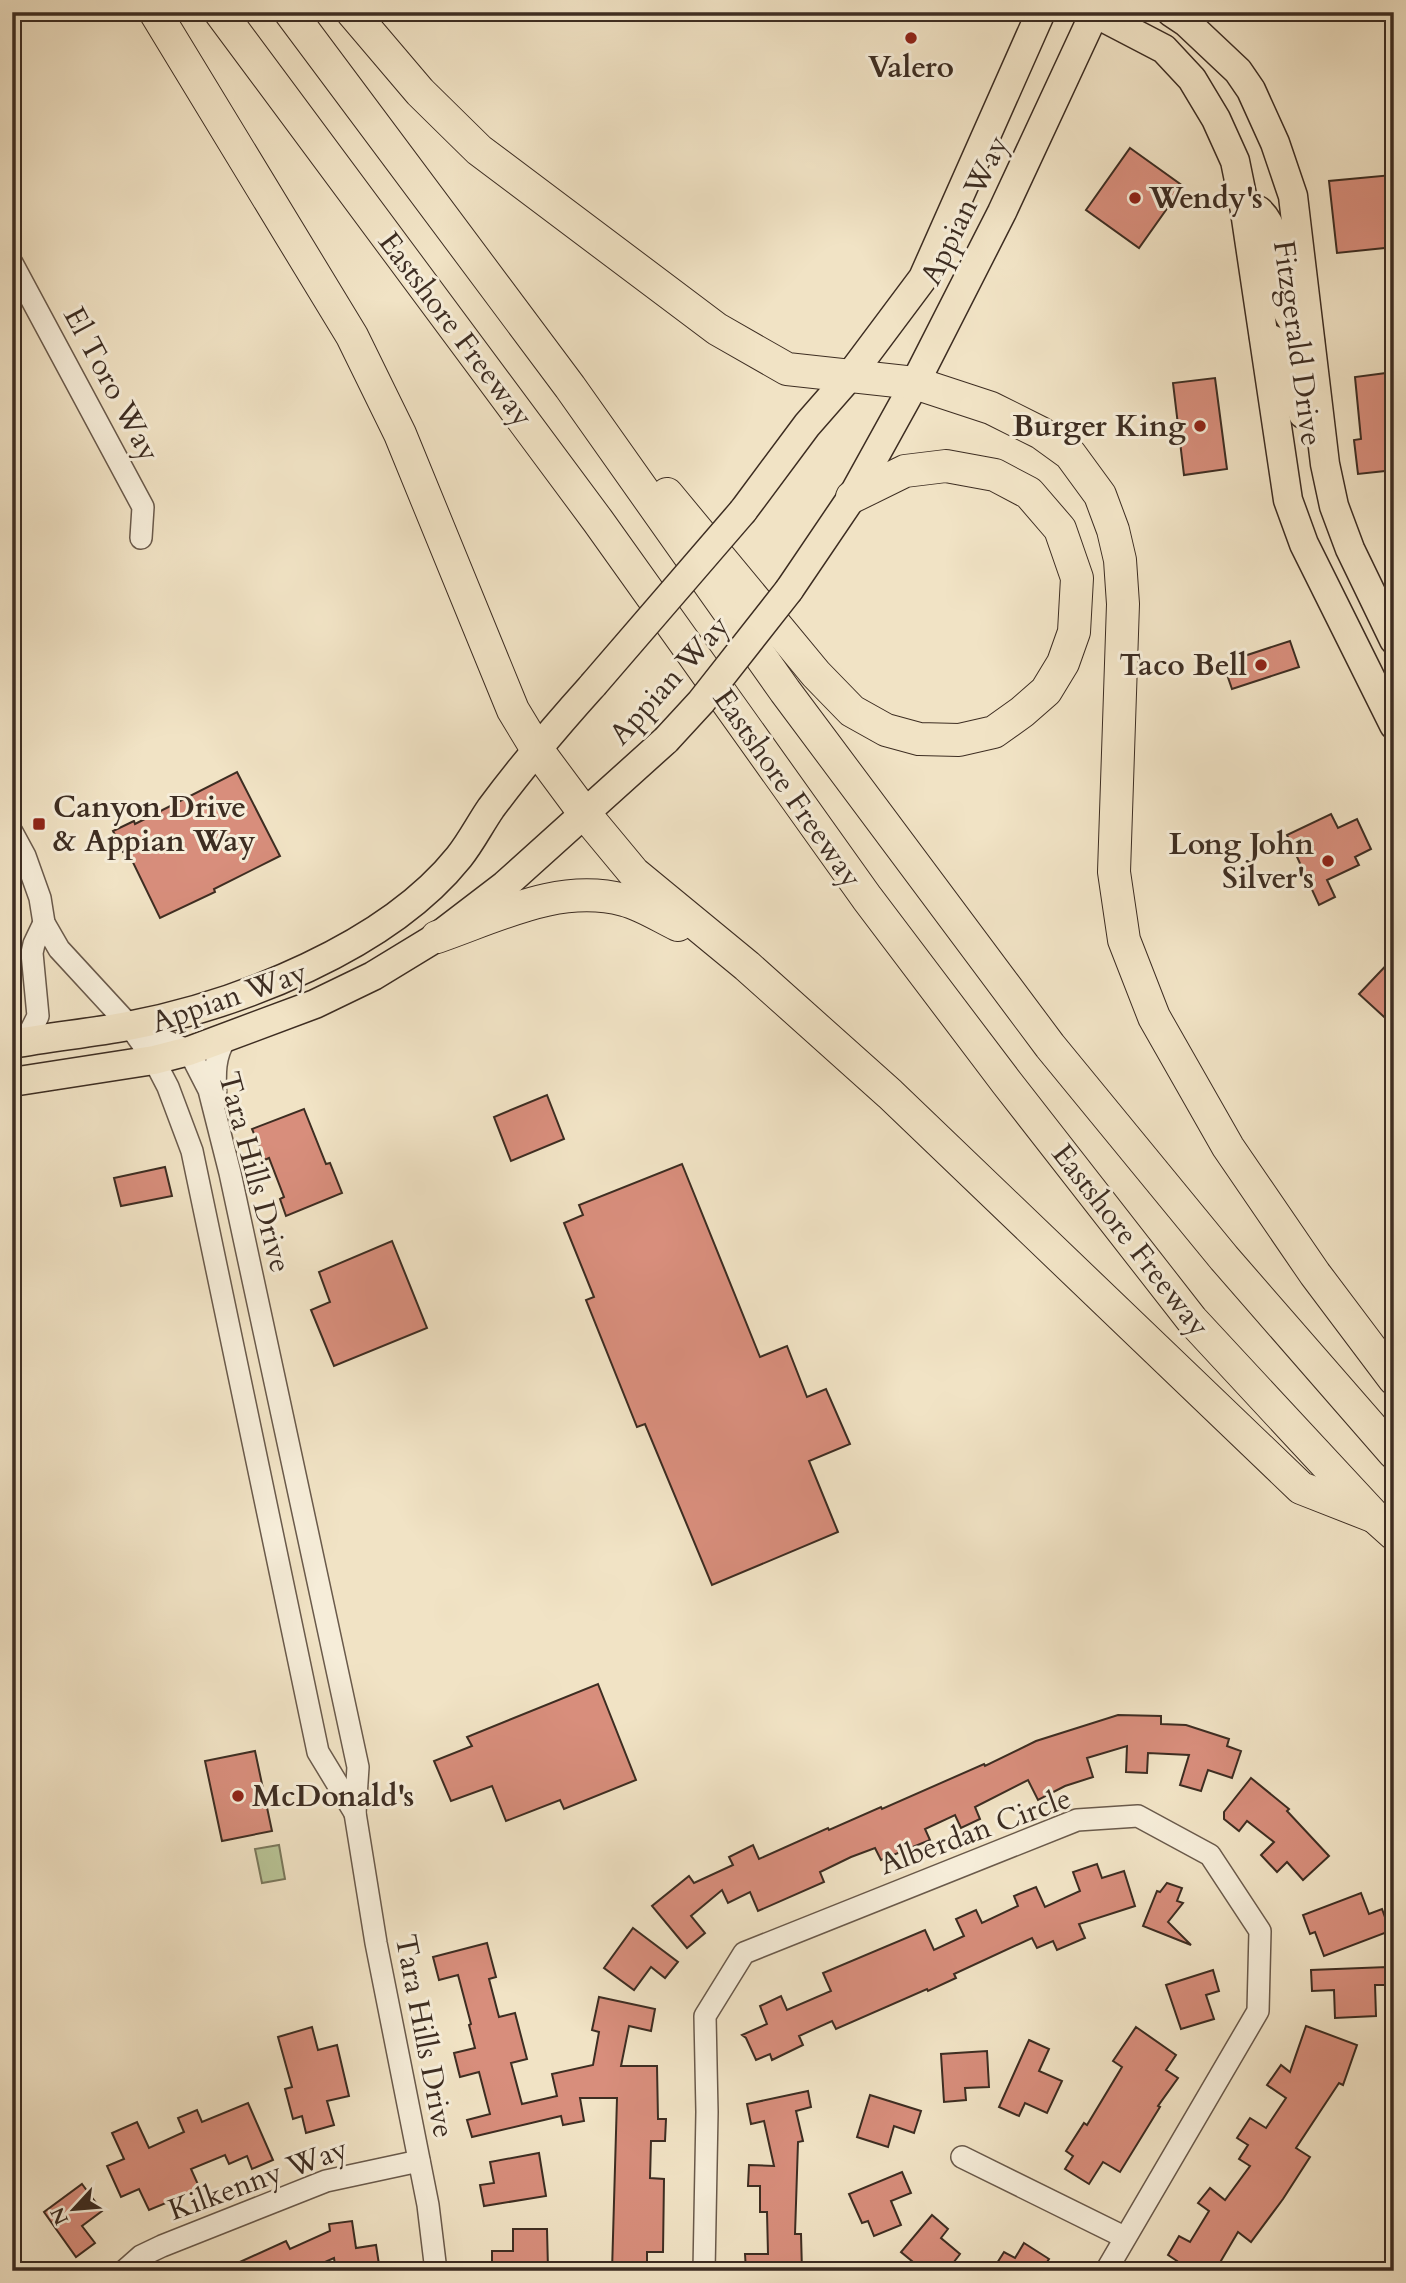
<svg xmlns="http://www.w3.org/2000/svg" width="1406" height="2283" viewBox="0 0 1406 2283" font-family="Cardo,serif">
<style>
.park{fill:#b8c496;stroke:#7a785c;stroke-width:2}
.building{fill:#d88e7c;stroke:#3d2d22;stroke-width:2}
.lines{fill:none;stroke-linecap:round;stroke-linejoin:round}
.minor-casing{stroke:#6a5a4b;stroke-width:24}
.major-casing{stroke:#3d2d22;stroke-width:31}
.highway-casing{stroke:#3d2d22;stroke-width:34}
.minor{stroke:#f6edd9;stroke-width:21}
.major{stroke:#f1e3c5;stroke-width:28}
.highway{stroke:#f1e3c5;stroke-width:32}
.major-bridge-casing{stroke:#3d2d22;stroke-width:31;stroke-linecap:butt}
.major-bridge{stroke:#f1e3c5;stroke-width:28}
.poi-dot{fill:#8f2418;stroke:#f6edd9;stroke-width:2.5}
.labels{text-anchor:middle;stroke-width:6;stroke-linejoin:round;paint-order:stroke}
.poi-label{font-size:30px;font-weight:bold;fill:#3d2d22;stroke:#f6edd9;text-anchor:start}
.street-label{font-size:30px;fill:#3d2d22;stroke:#f6edd9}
</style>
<rect width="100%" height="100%" fill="#f1e3c5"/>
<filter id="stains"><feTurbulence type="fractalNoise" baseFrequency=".00286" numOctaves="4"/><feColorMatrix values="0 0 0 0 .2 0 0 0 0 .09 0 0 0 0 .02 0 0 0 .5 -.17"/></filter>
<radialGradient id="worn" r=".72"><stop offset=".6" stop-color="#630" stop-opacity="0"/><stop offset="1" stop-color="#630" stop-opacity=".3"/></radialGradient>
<!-- park -->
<polygon class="park" points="279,1845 285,1879 262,1883 255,1849"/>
<!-- building -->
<g class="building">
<polygon points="1130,148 1183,186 1139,248 1086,210"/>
<polygon points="1392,175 1394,247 1337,253 1329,181"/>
<polygon points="1394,372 1394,470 1358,474 1354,440 1361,439 1355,377"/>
<polygon points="1215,378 1227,469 1184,475 1173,383"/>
<polygon points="1290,641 1299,667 1232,689 1223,663"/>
<polygon points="237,772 280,856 214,889 215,892 160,918 127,850 123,852 113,831 134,821 135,824"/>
<polygon points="1331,814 1338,828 1357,819 1371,849 1355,857 1359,865 1327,880 1335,897 1319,905 1287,835"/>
<polygon points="1394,957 1394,1026 1359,994"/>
<polygon points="547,1095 564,1139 511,1161 494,1117"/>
<polygon points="304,1109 326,1164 330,1163 342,1193 286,1216 280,1199 284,1197 269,1158 265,1160 252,1129"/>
<polygon points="682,1164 760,1357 787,1346 807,1397 826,1389 850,1444 809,1461 838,1532 712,1585 645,1424 637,1427 586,1300 594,1297 564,1223 583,1215 579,1205"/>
<polygon points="165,1167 172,1196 121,1206 114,1178"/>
<polygon points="392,1241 427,1328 334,1366 311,1310 330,1302 319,1272"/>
<polygon points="598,1684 636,1780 564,1809 560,1800 506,1821 492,1786 451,1801 434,1761 472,1746 467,1737"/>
<polygon points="1118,1715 1161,1716 1161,1724 1186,1725 1229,1739 1227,1746 1241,1751 1232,1778 1208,1770 1201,1791 1180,1785 1189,1755 1148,1753 1147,1773 1126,1772 1127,1746 1087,1758 1093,1777 1065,1786 1038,1800 1028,1780 975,1807 980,1819 961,1828 955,1815 925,1829 930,1840 881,1860 875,1848 851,1857 820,1872 824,1882 758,1911 750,1892 728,1903 722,1890 691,1916 705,1933 687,1948 652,1906 689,1876 694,1883 733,1865 729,1857 753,1845 759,1859 828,1828 829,1830 881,1807 882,1809 984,1764 985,1766 1036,1741"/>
<polygon points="255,1751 272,1831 222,1841 205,1761"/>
<polygon points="1251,1778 1289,1809 1287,1811 1329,1856 1303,1880 1287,1862 1277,1872 1261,1855 1274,1842 1247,1821 1239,1831 1224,1819 1224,1812"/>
<polygon points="1097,1864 1102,1878 1124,1871 1135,1906 1079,1924 1085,1938 1057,1950 1053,1941 1037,1948 1032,1938 954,1974 956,1978 928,1991 927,1989 836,2029 832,2021 799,2036 803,2045 772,2060 770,2054 756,2060 746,2038 742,2035 767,2024 760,2006 781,1996 787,2010 831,1991 823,1973 925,1930 934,1950 964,1936 956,1919 976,1910 982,1923 1018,1906 1014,1896 1036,1887 1045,1907 1080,1891 1073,1872"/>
<polygon points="1167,1883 1182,1888 1177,1901 1183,1903 1168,1922 1191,1945 1143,1926 1157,1891 1160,1892"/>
<polygon points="1361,1893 1369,1914 1382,1909 1390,1931 1324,1956 1315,1932 1310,1934 1303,1915"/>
<polygon points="633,1928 678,1962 665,1978 651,1967 634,1990 604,1968"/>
<polygon points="487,1943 496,1977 489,1979 499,2017 515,2013 527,2059 511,2063 522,2104 557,2096 552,2074 593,2065 599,2032 592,2030 599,1997 655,2009 651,2031 629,2026 621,2066 657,2066 658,2119 666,2119 665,2141 651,2141 650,2178 664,2179 663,2252 647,2252 647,2271 612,2271 617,2098 580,2098 584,2121 563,2125 561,2116 472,2137 467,2120 490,2114 479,2072 460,2077 454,2053 475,2048 469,2025 471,2024 458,1975 439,1980 433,1957"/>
<polygon points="1387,1967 1388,1985 1375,1985 1376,2016 1335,2018 1334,1990 1312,1991 1311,1970"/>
<polygon points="1213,1970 1219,1991 1206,1995 1214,2019 1181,2029 1166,1985"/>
<polygon points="1306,2026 1357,2045 1343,2085 1339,2083 1296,2148 1310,2157 1283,2199 1251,2242 1238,2232 1215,2271 1170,2271 1177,2261 1168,2255 1179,2236 1190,2242 1209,2211 1198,2203 1210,2188 1225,2200 1250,2166 1239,2159 1248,2145 1237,2138 1250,2118 1266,2128 1286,2098 1267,2085 1281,2065 1290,2072"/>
<polygon points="312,2027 318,2050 337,2045 349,2096 327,2101 334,2125 306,2133 302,2116 293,2119 285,2089 292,2087 278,2037"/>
<polygon points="1136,2027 1176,2055 1166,2070 1178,2078 1158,2106 1160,2107 1120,2172 1103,2162 1089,2184 1065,2169 1073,2156 1066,2151 1084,2123 1087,2125 1122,2067 1113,2061"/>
<polygon points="1029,2040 1049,2049 1039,2071 1062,2081 1047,2113 1025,2103 1019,2116 999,2107"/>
<polygon points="987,2051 989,2087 965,2088 966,2100 944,2102 941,2054"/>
<polygon points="808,2091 811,2107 796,2111 803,2141 798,2142 795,2234 801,2234 802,2271 746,2271 745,2254 768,2254 767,2212 760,2212 760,2186 748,2186 749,2165 774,2166 764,2121 751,2124 747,2104"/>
<polygon points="870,2095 921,2111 914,2133 894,2126 888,2147 857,2137"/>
<polygon points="248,2103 273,2160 252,2169 247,2156 229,2164 225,2155 191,2169 200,2189 149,2210 139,2189 121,2197 107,2166 124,2159 112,2133 137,2122 149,2148 184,2132 178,2118 197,2110 202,2122"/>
<polygon points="539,2153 546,2196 484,2206 480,2185 494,2183 490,2162"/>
<polygon points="902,2172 911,2193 891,2201 901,2225 874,2236 868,2221 862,2223 849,2194"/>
<polygon points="82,2184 102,2211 82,2226 95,2243 76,2257 44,2212"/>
<polygon points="932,2215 948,2229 941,2238 960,2254 947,2271 924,2271 901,2252"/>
<polygon points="352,2221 356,2248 376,2245 380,2271 336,2271 334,2258 305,2271 220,2271 286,2241 290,2249 330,2231 329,2224"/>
<polygon points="513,2229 547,2229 548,2269 492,2270 492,2251 513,2251"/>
<polygon points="1024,2243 1049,2259 1041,2271 992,2271 1004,2252 1015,2258"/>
</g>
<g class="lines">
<!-- minor casing -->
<g class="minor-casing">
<g id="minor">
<polyline points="12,263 143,507 141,538"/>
<polyline points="12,832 25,856 40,898 44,923 59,949 129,1025 154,1060 168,1087 192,1151 318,1752 355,1813"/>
<polyline points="129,1025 189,1051 209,1090 230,1173 358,1767 355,1813 376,1943 428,2205 436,2271"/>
<polyline points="12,1043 30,1032 38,1016 32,953 34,944 44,923"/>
<path d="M216,1100C215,1078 213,1057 226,1038"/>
<polyline points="962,2157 1124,2237"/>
<polyline points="124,2271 141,2256 162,2246 326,2181 419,2161"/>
<polyline points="704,2271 707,2112 705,2016 744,1953 1077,1820 1138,1816 1210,1855 1260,1931 1258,2011 1106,2271"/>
</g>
</g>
<!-- major casing -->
<g class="major-casing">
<g id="major">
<polyline points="1093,12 1164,49 1192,79 1216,119 1235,161 1244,205 1288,500 1304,544 1394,725"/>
<polyline points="1171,12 1186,22 1238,71 1251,90 1275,143 1293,196 1325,464 1334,506 1350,549 1394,640"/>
<path d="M1244,205C1249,207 1256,208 1259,211C1284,235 1273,277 1285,306C1290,320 1300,331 1310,342"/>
<polyline points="1264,336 1282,344 1291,362 1303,414"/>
<polyline points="743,511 807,425 849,377 923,278 1041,12"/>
<polyline points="789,590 852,497 915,383 1002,212 1095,12"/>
<path d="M12,1044C51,1037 90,1033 128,1026C238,1005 387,947 459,857C471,842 480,824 491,808C523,765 557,725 593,685"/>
<polyline points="12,1082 154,1060 189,1051 315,1004 373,976 437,937 505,885 666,740"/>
</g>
</g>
<!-- highway casing -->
<g class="highway-casing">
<g id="highway">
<polyline points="155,12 352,336 400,434 513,710 536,748 585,814 634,873 747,966 890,1094 1301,1488 1375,1517"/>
<polyline points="220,12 598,521 867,898 1007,1083 1192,1320 1375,1517 1394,1534"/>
<polyline points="290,12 570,387 785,691 1050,1046 1224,1258 1394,1453"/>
<polyline points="352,12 420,92 479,150 717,329 787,369 915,383 991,408 1041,433 1070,454 1100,495 1113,530 1120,560 1123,604 1114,872 1124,940 1154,1017 1228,1147 1315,1274 1394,1379"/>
<polyline points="667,494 816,674 852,711 886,730 919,739 959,740 994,732 1022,712 1046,691 1063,663 1074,632 1077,578 1060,529 1029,493 995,475 946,466 905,471 852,497"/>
<path d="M437,937C498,916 559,883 624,900C643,905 661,917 678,925"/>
</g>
</g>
<!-- minor -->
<use href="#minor" class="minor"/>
<!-- major -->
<use href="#major" class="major"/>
<!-- highway -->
<use href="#highway" class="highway"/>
<!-- major-bridge casing -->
<g class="major-bridge-casing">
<g id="major-bridge">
<polyline points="593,685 743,511"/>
<polyline points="666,740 701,702 789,590"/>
</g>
</g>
<!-- major-bridge -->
<use href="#major-bridge" class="major-bridge"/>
</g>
<!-- markers -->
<g class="poi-dot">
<circle cx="911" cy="38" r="7"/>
<circle cx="1135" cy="198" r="7"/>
<circle cx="1200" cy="426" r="7"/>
<circle cx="1261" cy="665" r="7"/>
<rect x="32" y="817" width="14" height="14" rx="3.5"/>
<circle cx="1328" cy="861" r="7"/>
<circle cx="238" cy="1796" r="7"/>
</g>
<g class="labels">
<!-- poi labels -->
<g class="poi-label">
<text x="911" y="77" text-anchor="middle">Valero</text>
<text x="1149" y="208">Wendy's</text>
<text x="1186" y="436" text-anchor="end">Burger King</text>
<text x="1247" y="675" text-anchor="end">Taco Bell</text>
<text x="53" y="817">Canyon Drive<tspan x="53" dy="34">&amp; Appian Way</tspan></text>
<text x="1314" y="854" text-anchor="end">Long John<tspan x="1314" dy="34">Silver's</tspan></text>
<text x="252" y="1806">McDonald's</text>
</g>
<!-- street labels -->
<g class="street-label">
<text transform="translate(964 210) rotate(-64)" y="10">Appian Way</text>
<text transform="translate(456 329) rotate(53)" y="10">Eastshore Freeway</text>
<text transform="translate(1298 343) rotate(82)" y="10">Fitzgerald Drive</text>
<text transform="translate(112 384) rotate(62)" y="10">El Toro Way</text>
<text transform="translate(669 680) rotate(-48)" y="10">Appian Way</text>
<text transform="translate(788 788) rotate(55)" y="10">Eastshore Freeway</text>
<text transform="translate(229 997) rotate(-19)" y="10">Appian Way</text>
<text transform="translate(255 1172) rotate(75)" y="10">Tara Hills Drive</text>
<text transform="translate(1131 1240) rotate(52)" y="10">Eastshore Freeway</text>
<text transform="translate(975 1831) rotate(-20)" y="10">Alberdan Circle</text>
<text transform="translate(425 2036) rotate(79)" y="10">Tara Hills Drive</text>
<text transform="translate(258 2179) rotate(-20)" y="10">Kilkenny Way</text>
</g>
</g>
<!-- margin -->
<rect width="1406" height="2283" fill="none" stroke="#f1e3c5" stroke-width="42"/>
<rect x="14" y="14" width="1378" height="2255" fill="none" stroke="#3d2d22" stroke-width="3.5"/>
<rect x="21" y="21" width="1364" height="2241" fill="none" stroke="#3d2d22" stroke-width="2"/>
<!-- north arrow -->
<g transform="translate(74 2209) rotate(244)" stroke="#f6edd9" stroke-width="5" paint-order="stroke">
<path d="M0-5L12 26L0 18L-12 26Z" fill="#3d2d22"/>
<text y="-10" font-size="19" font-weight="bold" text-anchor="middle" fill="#3d2d22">N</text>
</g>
<rect width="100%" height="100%" filter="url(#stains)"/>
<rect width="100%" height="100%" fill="url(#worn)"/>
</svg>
